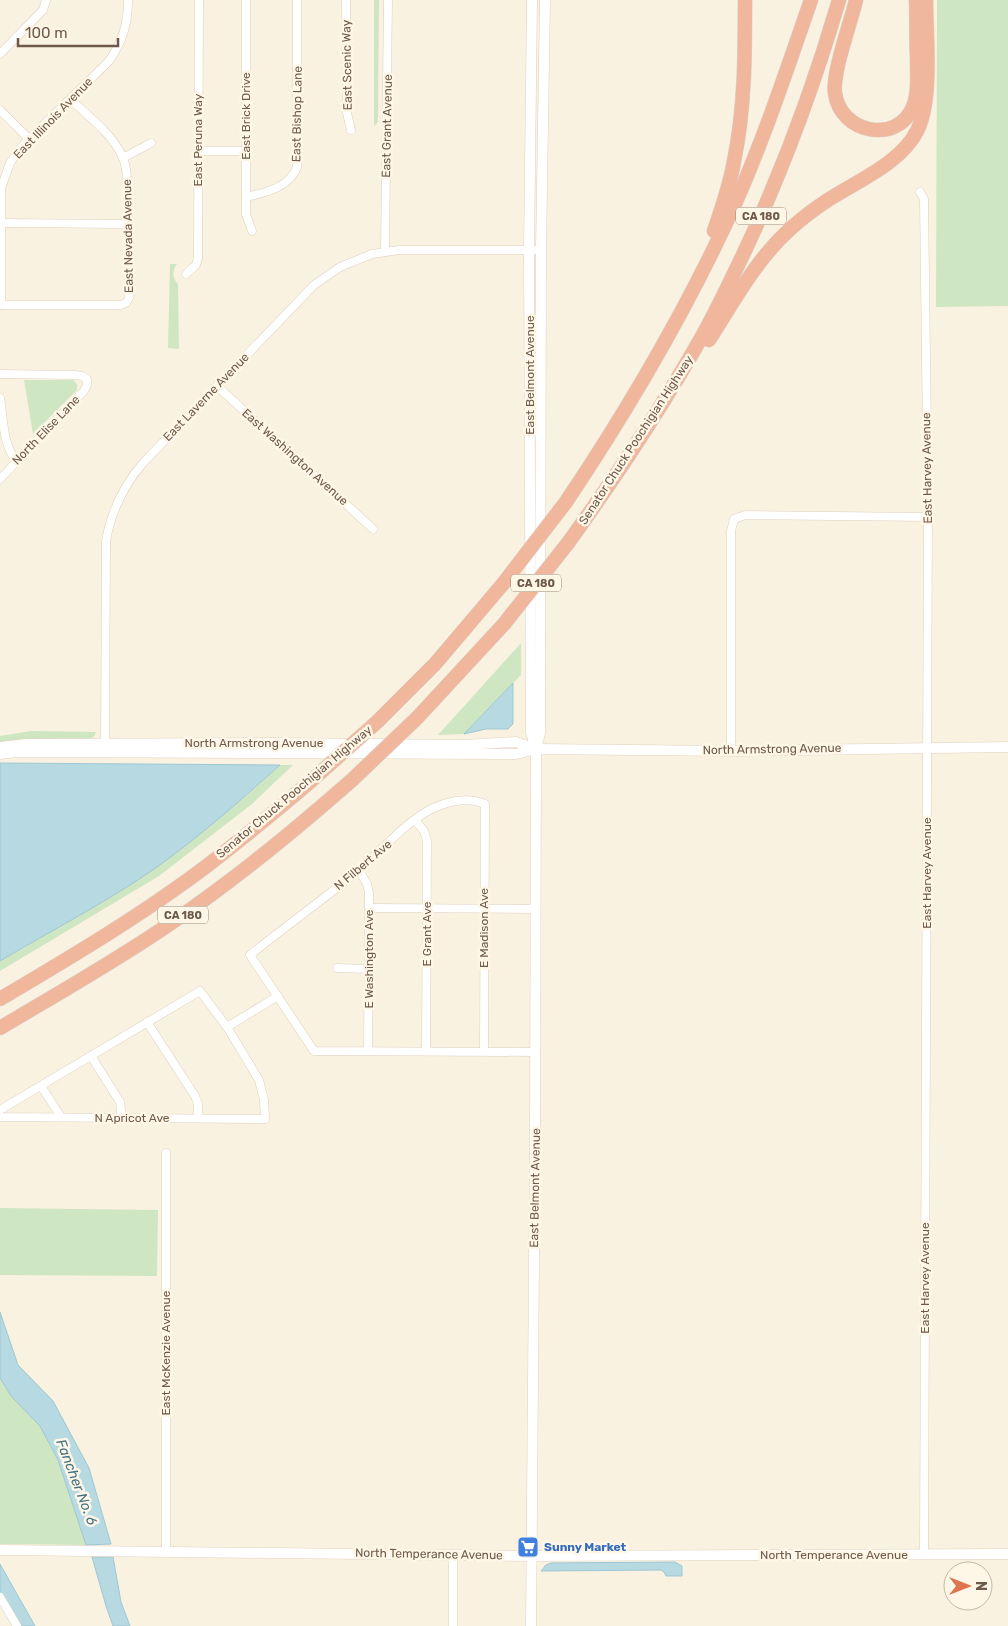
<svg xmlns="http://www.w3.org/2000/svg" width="1008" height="1626" viewBox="0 0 1008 1626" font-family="Rubik,sans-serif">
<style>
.green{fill:#cee6c1}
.water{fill:#b7d9e2;stroke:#9ec7d3}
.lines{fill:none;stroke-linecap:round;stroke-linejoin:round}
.street-casing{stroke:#ddcfbe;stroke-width:9}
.secondary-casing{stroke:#e2d0bc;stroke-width:11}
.highway-casing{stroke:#dad4d0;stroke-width:15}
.street{stroke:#fff;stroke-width:8}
.secondary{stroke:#fff;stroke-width:10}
.highway{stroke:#f1b79c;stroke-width:14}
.highway-bridge-casing{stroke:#dad4d0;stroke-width:15;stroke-linecap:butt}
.highway-bridge{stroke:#f1b79c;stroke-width:14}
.labels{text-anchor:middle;stroke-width:5;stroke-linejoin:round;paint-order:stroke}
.shield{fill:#fef6e7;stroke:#9a8979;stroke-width:1}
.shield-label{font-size:11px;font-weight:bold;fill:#6f5a4a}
.street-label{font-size:12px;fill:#6f5a4a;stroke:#fef6e7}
.shop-label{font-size:12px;font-weight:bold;fill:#366cbe;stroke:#fef6e7;text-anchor:start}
.water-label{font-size:14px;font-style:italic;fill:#467481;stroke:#fef6e7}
</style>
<rect width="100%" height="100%" fill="#faf2e1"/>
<!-- green -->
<g class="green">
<polygon points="374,0 379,0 378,122 374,126"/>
<polygon points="937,0 1008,0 1008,306 936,307"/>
<path d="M170,264H177C172,271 172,278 178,284L179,349L168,348Z"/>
<polygon points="24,380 73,380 77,384 77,390 33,434"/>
<polygon points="521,643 521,675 464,734 438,735"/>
<polygon points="31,731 96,732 95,735 91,739 24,739 0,743 0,736"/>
<polygon points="280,765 293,765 252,804 159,876 0,971 0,961 124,888 246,796"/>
<polygon points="0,1208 158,1210 157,1276 0,1275"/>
<polygon points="0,1378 11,1396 40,1426 58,1460 86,1545 0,1544"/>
</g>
<!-- water -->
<g class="water">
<polygon points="513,683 513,724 508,729 486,729 464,734"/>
<path d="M0,763L280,765C240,801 200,836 157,867C107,902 52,930 0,961Z"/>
<polygon points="0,1312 18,1365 53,1401 89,1468 111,1544 86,1545 58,1460 40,1426 11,1396 0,1378"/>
<polygon points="92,1557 113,1557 121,1602 130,1626 113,1626 106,1606"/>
<polygon points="675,1562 682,1566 682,1576 666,1576 664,1572 661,1570 541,1571 546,1565 551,1563"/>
<polygon points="0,1564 35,1626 16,1626 0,1599"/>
</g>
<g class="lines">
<!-- street casing -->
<g class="street-casing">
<g id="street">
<polyline points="246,0 246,214 252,231"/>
<polyline points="346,0 347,113 351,130"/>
<polyline points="0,54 43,10 46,0"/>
<polyline points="0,110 29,139"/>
<polyline points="198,151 246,151"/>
<polyline points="123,158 151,143"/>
<polyline points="920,192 924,199 928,517 924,1554"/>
<path d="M246,197C265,193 290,187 297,167V0"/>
<polyline points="1,223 128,224"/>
<polyline points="385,252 388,0"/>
<polyline points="186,274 196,265 198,258 199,0"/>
<path d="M0,305H121L126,303L129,298L128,189C127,178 127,167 123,158C113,134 88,116 70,99"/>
<path d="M1,305V188L10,163L17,152L29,139L109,61C123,41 128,23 128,0"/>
<polyline points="0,374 75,375 82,376 87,379 87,385 84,391 0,479"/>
<polyline points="217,386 373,529"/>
<path d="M0,398C4,420 2,444 17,462"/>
<path d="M105,748L106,541C111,512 124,485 143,463L314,285L340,267L372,254L399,250H541"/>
<polyline points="731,751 731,531 734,519 745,515 928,517"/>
<polyline points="415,820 424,831 427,841 426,1051"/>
<polyline points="359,870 367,884 369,893 368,1051"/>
<polyline points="369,908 536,909"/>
<polyline points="337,968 368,969"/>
<polyline points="147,1022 195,1096 198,1104 198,1118"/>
<polyline points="227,1027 278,996"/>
<path d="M484,1052L485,804C466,796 443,802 426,812C401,827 381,851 359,870C324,899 286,926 250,955L314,1051L536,1052"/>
<polyline points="91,1056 120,1102 122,1118"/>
<polyline points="41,1086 61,1117"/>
<polyline points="0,1110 200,991 227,1027 259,1080 264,1100 265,1119 0,1117"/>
<polyline points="166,1552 166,1153"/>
<polyline points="453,1555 453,1626"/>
<polyline points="0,1597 17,1626"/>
</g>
</g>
<!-- secondary casing -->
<g class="secondary-casing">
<g id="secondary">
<polyline points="532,0 529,250 531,733 536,748"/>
<polyline points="0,747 26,744 280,743 464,745 516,742 536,749"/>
<polyline points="0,754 17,752 516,754 536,749 731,751 1008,747"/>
<polyline points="0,1550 531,1556 1008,1554"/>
<polyline points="531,1626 535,1140 536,749 540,733 541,250 545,0"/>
</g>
</g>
<!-- highway casing -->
<g class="highway-casing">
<g id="highway">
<path d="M856,0C851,22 832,73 835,93C840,133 897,145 913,107C919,92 917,73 917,57C916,38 917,19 916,0"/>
<path d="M714,231C722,208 730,185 734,161C745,108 745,54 745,0"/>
<path d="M709,340C733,303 755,261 789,230C801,219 814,209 828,200C857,181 901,163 917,131C933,100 926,36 926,0"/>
<path d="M566,502C629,408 687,309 734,206C764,139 787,69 811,0"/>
<path d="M568,543C615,478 660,410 700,340C715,314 728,286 741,259C781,175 813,89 839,0"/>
<polyline points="417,718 504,624"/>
<polyline points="378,721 435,664 502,585"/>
<path d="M0,999C71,957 142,915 208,865C243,838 277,810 311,781"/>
<path d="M0,1028C57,994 116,961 171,923C235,880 294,831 352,780"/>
</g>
</g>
<!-- street -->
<use href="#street" class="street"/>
<!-- secondary -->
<use href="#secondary" class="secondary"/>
<!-- highway -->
<use href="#highway" class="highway"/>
<!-- highway-bridge casing -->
<g class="highway-bridge-casing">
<g id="highway-bridge">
<polyline points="502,585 566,502"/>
<polyline points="504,624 568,543"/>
<polyline points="352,780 417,718"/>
<polyline points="311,781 378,721"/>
</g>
</g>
<!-- highway-bridge -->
<use href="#highway-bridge" class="highway-bridge"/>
</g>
<!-- icons -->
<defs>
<g id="supermarket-square" transform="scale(1.125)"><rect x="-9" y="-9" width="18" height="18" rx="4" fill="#3f7fe0" stroke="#fef6e7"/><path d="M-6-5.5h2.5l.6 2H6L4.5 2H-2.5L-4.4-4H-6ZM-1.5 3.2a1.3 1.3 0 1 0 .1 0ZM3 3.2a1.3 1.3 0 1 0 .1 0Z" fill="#fff"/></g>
</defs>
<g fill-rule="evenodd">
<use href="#supermarket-square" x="528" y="1547"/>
</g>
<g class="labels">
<!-- shield labels -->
<g class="shield">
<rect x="736" y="207.5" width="50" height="17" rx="4"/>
<rect x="511" y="574.5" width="50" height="17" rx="4"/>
<rect x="158" y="906.5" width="50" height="17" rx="4"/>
</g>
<g class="shield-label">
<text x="761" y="220">CA 180</text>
<text x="536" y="587">CA 180</text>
<text x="183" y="919">CA 180</text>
</g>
<!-- street labels -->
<g class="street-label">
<text transform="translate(347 65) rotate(-91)" y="4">East Scenic Way</text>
<text transform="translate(297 114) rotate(-89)" y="4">East Bishop Lane</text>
<text transform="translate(246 116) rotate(-90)" y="4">East Brick Drive</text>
<text transform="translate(53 118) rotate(-46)" y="4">East Illinois Avenue</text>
<text transform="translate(387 126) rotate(-89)" y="4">East Grant Avenue</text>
<text transform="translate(198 140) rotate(-90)" y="4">East Peruna Way</text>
<text transform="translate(128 236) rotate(-91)" y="4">East Nevada Avenue</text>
<text transform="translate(530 375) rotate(-90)" y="4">East Belmont Avenue</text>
<text transform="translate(206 397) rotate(-46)" y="4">East Laverne Avenue</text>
<text transform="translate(46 430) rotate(-46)" y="4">North Elise Lane</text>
<text transform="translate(636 440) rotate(-57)" y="4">Senator Chuck Poochigian Highway</text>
<text transform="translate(295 457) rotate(42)" y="4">East Washington Avenue</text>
<text transform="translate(927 468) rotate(-91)" y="4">East Harvey Avenue</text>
<text x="254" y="747">North Armstrong Avenue</text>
<text transform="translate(772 749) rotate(-1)" y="4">North Armstrong Avenue</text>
<text transform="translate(294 792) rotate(-40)" y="4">Senator Chuck Poochigian Highway</text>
<text transform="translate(363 865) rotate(-40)" y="4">N Filbert Ave</text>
<text transform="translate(927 873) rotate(-90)" y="4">East Harvey Avenue</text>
<text transform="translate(484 928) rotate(-90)" y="4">E Madison Ave</text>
<text transform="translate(427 934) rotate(-90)" y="4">E Grant Ave</text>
<text transform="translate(369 959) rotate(-90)" y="4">E Washington Ave</text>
<text x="132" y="1122">N Apricot Ave</text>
<text transform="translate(535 1188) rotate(-89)" y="4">East Belmont Avenue</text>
<text transform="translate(925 1278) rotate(-90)" y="4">East Harvey Avenue</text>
<text transform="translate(166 1353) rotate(-90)" y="4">East McKenzie Avenue</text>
<text transform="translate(429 1554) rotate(1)" y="4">North Temperance Avenue</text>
<text x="834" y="1559">North Temperance Avenue</text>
</g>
<!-- shop labels -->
<g class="shop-label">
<text x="544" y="1551">Sunny Market</text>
</g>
<!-- water labels -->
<g class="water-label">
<text transform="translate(77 1482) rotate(69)" y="5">Fancher No. 6</text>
</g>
</g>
<!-- north arrow -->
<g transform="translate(968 1586) rotate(90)"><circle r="24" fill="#fef6e7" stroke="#c5b8a8"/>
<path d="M0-4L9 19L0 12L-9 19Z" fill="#dd764e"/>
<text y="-8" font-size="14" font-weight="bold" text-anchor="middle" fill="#6f5a4a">N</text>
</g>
<!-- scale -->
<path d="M18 38v8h100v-8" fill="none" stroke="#6f5a4a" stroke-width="2.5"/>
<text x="25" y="38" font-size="15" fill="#6f5a4a" stroke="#fef6e7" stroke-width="4" paint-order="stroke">100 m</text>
</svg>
